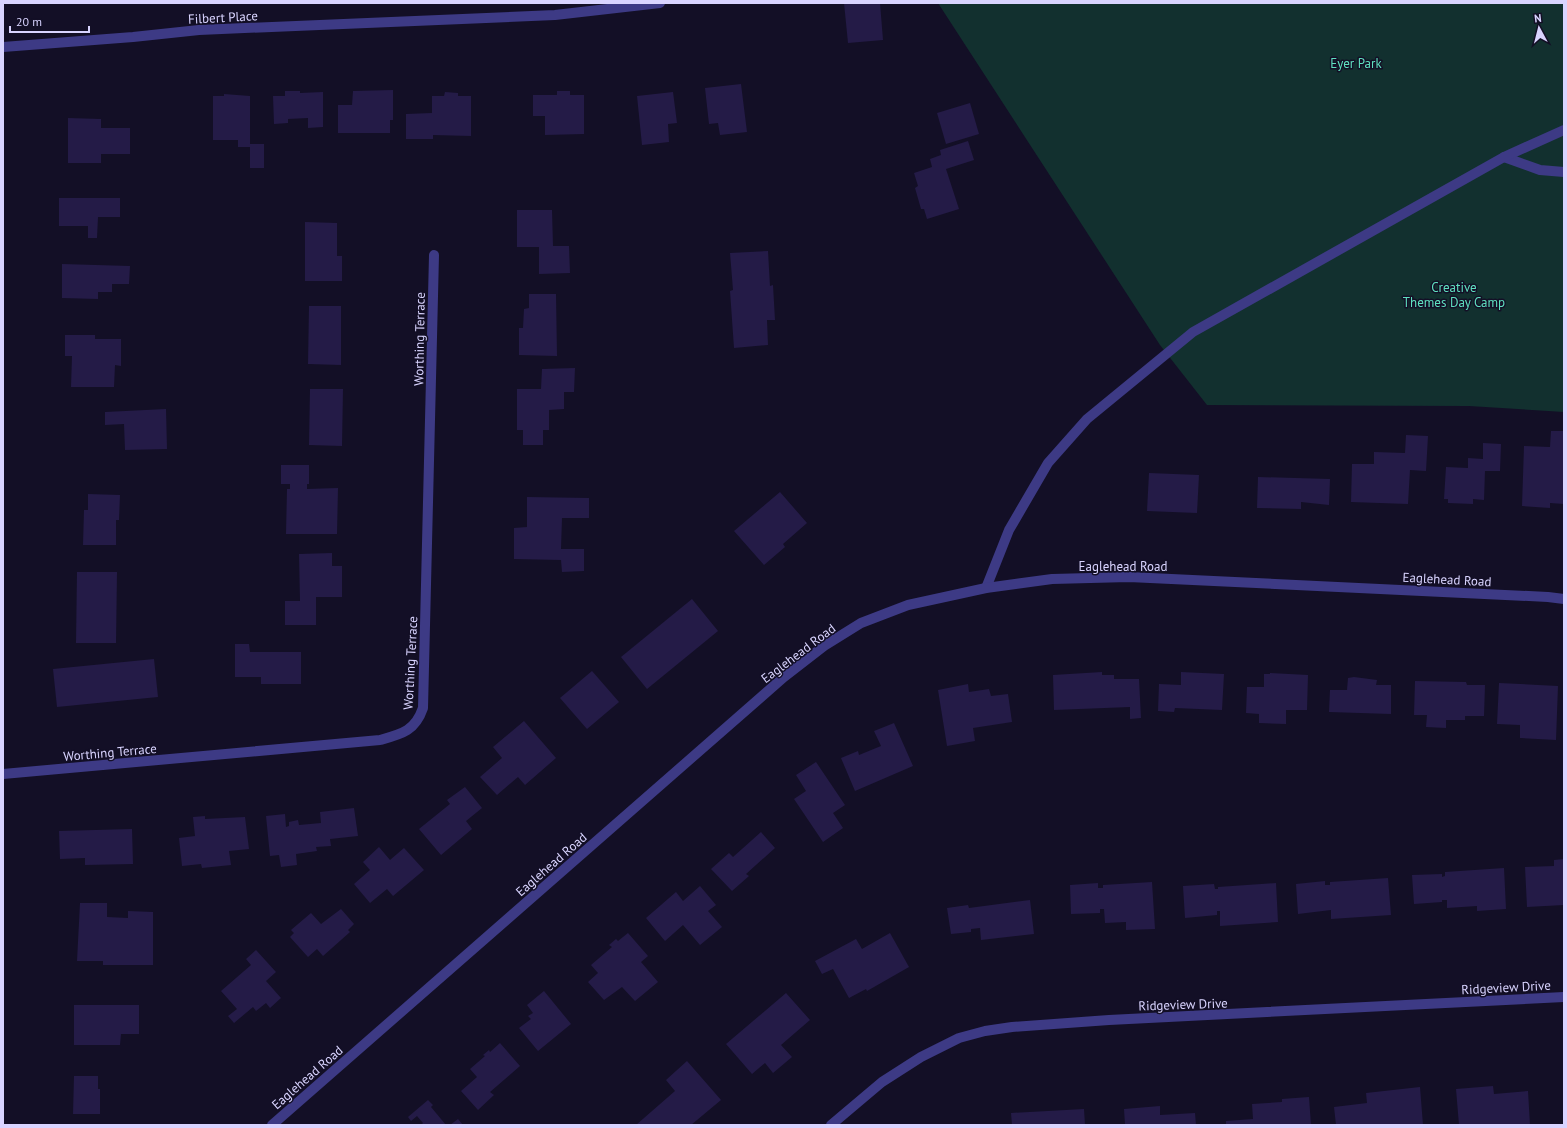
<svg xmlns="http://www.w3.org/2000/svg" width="1567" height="1128" viewBox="0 0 1567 1128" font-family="'PT Sans',sans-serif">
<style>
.green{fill:#12302f}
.building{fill:#241b47}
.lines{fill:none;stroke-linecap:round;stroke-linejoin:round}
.lane{stroke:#3d3a85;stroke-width:10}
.street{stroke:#3d3a85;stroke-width:10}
.labels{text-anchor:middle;stroke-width:3;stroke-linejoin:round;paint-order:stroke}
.street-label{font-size:13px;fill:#d9d4ff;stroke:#130f26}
.park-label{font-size:13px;fill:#5fe0c0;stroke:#130f26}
</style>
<rect width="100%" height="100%" fill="#130f26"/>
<!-- green -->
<polygon class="green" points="938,3 1564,3 1564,412 1469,406 1207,405 1160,345"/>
<!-- building -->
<g class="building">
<polygon points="844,3 880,3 883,40 848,43"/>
<polygon points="741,84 747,132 720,135 718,123 709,124 705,88"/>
<polygon points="393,90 393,120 390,120 390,133 338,133 338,105 352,105 353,91"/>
<polygon points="285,91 300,91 300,93 323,92 323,127 308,128 308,118 288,119 288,123 274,124 273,96 285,96"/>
<polygon points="557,91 570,91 570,95 584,95 584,134 545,135 545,116 533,116 533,95 557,95"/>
<polygon points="445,92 458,93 458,96 471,96 471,136 433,135 433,139 406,139 406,114 432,113 432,96 444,96"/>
<polygon points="673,92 677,123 668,124 669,142 642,145 637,96"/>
<polygon points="224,94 250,96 250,144 264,144 264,168 250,168 250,147 238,147 238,140 213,140 213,96 224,96"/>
<polygon points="970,103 979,134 946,144 937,113"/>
<polygon points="68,118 101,119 101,128 130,128 130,154 101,154 101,163 68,163"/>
<polygon points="968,141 974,160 946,169 959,209 927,219 924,209 921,209 915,188 918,186 914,173 932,167 930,159 941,155 940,150"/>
<polygon points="59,198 120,198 120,217 98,217 97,238 88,238 88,226 59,226"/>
<polygon points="517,210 552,210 553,246 569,246 570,273 539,274 539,247 517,247"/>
<polygon points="305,222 337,223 337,256 342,256 342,281 305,281"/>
<polygon points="768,251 770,286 773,285 775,320 767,320 768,345 734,348 730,291 733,290 730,253"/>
<polygon points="62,264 130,266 129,284 112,284 112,292 98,292 98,299 62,298"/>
<polygon points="529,294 556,294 557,356 519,355 519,328 523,328 524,309 529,308"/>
<polygon points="309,306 341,306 341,365 308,364"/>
<polygon points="65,335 95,335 95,339 121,339 121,366 115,365 114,387 71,387 72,356 65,356"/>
<polygon points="575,368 574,392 564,392 564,409 549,410 549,430 543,430 543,445 523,445 523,430 517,430 517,389 541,389 542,369"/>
<polygon points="310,389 343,389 342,446 309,445"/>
<polygon points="166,409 167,449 125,450 124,424 105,425 105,412"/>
<polygon points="1551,431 1564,431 1564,504 1550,503 1550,508 1522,506 1524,446 1550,447"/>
<polygon points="1406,435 1428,436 1426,471 1410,470 1408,504 1351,502 1352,464 1374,464 1374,452 1405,453"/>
<polygon points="1483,443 1501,444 1500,471 1485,471 1484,500 1473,499 1473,504 1448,503 1448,499 1444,499 1446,467 1468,468 1468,458 1483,459"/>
<polygon points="281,465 309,465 309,484 307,484 307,489 338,488 337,534 286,534 287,489 290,489 290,484 281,484"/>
<polygon points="1149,473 1199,475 1197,513 1147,511"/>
<polygon points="1258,477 1330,479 1329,505 1301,502 1301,509 1257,508"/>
<polygon points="780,492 807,523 783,544 785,547 764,565 734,531"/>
<polygon points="88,494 120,495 119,520 116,520 116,545 83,545 84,510 88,510"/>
<polygon points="527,497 589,498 589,518 562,518 561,549 584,549 584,571 562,572 561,560 514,559 514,528 527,527"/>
<polygon points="332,553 332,566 342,566 342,597 316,597 316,625 285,625 285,601 300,601 299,554"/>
<polygon points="77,572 117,572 116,643 76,643"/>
<polygon points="692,599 718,631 647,689 621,657"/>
<polygon points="235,644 249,644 250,652 301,652 301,684 261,684 261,677 235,677"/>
<polygon points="154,659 158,697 57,707 53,669"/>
<polygon points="592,671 619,702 587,729 560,698"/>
<polygon points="1102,672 1102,675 1114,675 1114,679 1139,679 1141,718 1130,719 1130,707 1054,710 1053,675"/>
<polygon points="1181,672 1224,674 1222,710 1175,708 1174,712 1158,711 1159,684 1181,685"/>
<polygon points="1270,673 1308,675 1307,710 1286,710 1286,724 1259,723 1259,714 1246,713 1247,687 1264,687 1264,674 1270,674"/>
<polygon points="1354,677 1377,680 1376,685 1391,685 1391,714 1329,712 1330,690 1347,690 1348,678"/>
<polygon points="1415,681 1466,682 1467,685 1485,685 1484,716 1465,716 1465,720 1446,720 1446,728 1426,727 1427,715 1414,715"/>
<polygon points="1499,683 1558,686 1556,740 1520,738 1520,725 1497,724"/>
<polygon points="968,684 969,692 989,689 991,696 1008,694 1012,722 973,728 975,741 947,746 938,690"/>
<polygon points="524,721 556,758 525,785 518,777 497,795 480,777 502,758 493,747"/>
<polygon points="894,723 913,766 855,791 841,758 858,751 859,755 881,746 874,731"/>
<polygon points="816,762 845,805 833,813 843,828 823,842 794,799 806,791 796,775"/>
<polygon points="465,787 482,808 466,821 472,829 441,855 419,829 450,804 447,800"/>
<polygon points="354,808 358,836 330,839 331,846 316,847 317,851 296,854 297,865 281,867 279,855 270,856 266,816 285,814 286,827 289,826 289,822 298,820 299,825 321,823 320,812"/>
<polygon points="205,816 205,819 245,817 249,849 229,851 231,865 202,868 201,864 182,866 179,838 195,836 193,817"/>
<polygon points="132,829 133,864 85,865 85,858 60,859 59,831"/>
<polygon points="761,832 775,848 746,874 749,876 732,891 711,869 729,853 733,857"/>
<polygon points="379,847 390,860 404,848 424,870 393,896 387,889 370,903 354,884 370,870 363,862"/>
<polygon points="1564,859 1564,905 1527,907 1525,867 1554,866 1554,860"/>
<polygon points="1504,868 1506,909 1477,911 1477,906 1447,908 1447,900 1442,900 1442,902 1414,904 1412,875 1442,874 1442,877 1445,876 1445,872"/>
<polygon points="1388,878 1391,915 1331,919 1331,910 1298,914 1296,884 1325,881 1325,885 1330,885 1330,882"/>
<polygon points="1152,882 1155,929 1126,930 1126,922 1105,923 1104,909 1100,909 1100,913 1071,914 1070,885 1098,883 1098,888 1103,888 1103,885"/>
<polygon points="1276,883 1278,922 1220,926 1220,911 1217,911 1217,915 1185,918 1183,886 1214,884 1215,889 1218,889 1218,887"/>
<polygon points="700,886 716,905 708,911 722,927 700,945 683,925 665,941 646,918 676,892 683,901"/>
<polygon points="1030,900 1034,934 981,940 980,928 971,929 971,932 951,934 947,908 968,905 969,908"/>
<polygon points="80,903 107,903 107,917 128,918 128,911 153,912 153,965 103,965 103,961 77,961"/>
<polygon points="341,909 354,924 348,930 350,932 323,956 317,949 308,957 290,937 294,933 291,930 311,913 321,924"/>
<polygon points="628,933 648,956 641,962 658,982 635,1001 622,987 604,1000 588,982 598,973 591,965 612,947 609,945 616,939 618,941"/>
<polygon points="890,933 909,967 867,991 866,989 849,998 833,969 822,974 815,961 856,939 862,949"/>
<polygon points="256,950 276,972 266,981 281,998 270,1008 266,1003 256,1011 253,1007 234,1023 228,1016 237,1009 221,991 251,965 246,959"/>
<polygon points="544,991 571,1024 538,1051 519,1028 531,1019 528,1016 533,1013 527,1005"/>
<polygon points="786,993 810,1020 781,1045 792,1057 773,1073 765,1063 752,1074 726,1044"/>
<polygon points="74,1005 139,1005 139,1034 121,1034 120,1045 74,1045"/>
<polygon points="500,1043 520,1066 490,1092 494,1095 478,1110 461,1091 477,1077 470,1069 485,1056 483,1055 489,1050 490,1052"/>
<polygon points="687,1061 721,1100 691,1125 636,1125 675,1091 666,1080"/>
<polygon points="74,1076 98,1076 98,1089 100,1089 100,1114 73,1114"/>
<polygon points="1493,1086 1494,1094 1528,1091 1530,1125 1459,1125 1456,1089"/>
<polygon points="1420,1087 1423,1125 1336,1125 1334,1107 1367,1103 1366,1093"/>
<polygon points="1309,1097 1311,1125 1226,1125 1226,1121 1253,1119 1252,1104 1282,1102 1282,1099"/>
<polygon points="428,1100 433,1105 431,1107 446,1125 421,1125 423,1123 417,1116 411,1121 408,1117"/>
<polygon points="1160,1106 1160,1115 1195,1113 1196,1125 1125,1125 1124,1109"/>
<polygon points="1084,1109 1085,1125 1012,1125 1011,1113"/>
<polygon points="458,1119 463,1125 450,1125"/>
</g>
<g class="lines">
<!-- lane -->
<g class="lane">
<polyline points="1504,157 1540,170 1564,172"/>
<polyline points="986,588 1009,530 1048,463 1087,419 1193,332 1504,157 1564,130"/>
</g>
<!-- street -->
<g class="street">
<polyline points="3,47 133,37 199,30 555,15 660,3"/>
<path d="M3,774L380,740C402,734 415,731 423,708L434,255"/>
<polyline points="272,1125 784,677 824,646 861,623 908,605 986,588 1052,579 1129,577 1548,597 1564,599"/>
<polyline points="831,1125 882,1082 921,1057 959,1038 985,1031 1012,1027 1109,1020 1564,997"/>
</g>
</g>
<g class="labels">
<!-- street labels -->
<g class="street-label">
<text transform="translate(223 17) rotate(-3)" y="5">Filbert Place</text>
<text transform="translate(419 339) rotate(-89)" y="5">Worthing Terrace</text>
<text x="1123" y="571">Eaglehead Road</text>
<text transform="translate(1447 579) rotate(3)" y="5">Eaglehead Road</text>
<text transform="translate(798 653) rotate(-37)" y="5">Eaglehead Road</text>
<text transform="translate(410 663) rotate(-87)" y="5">Worthing Terrace</text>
<text transform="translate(110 752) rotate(-5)" y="5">Worthing Terrace</text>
<text transform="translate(551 864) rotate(-41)" y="5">Eaglehead Road</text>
<text transform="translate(1506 987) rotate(-3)" y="5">Ridgeview Drive</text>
<text transform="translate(1183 1004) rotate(-2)" y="5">Ridgeview Drive</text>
<text transform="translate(307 1077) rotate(-41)" y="5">Eaglehead Road</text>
</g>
<!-- park labels -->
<g class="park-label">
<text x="1356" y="68">Eyer Park</text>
<text x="1454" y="292">Creative<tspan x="1454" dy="15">Themes Day Camp</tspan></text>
</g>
</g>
<!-- border -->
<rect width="1567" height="1128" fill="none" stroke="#d9d4ff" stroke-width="8"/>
<!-- north arrow -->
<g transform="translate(1539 28) rotate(353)" stroke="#130f26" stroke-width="3" paint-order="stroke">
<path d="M0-3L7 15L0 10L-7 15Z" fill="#d9d4ff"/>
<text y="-6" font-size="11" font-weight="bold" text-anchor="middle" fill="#d9d4ff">N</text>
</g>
<!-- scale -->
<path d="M10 26v6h79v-6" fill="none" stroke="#d9d4ff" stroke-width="2"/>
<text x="16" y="26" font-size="12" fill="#d9d4ff" stroke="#130f26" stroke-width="3" paint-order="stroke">20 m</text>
</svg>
